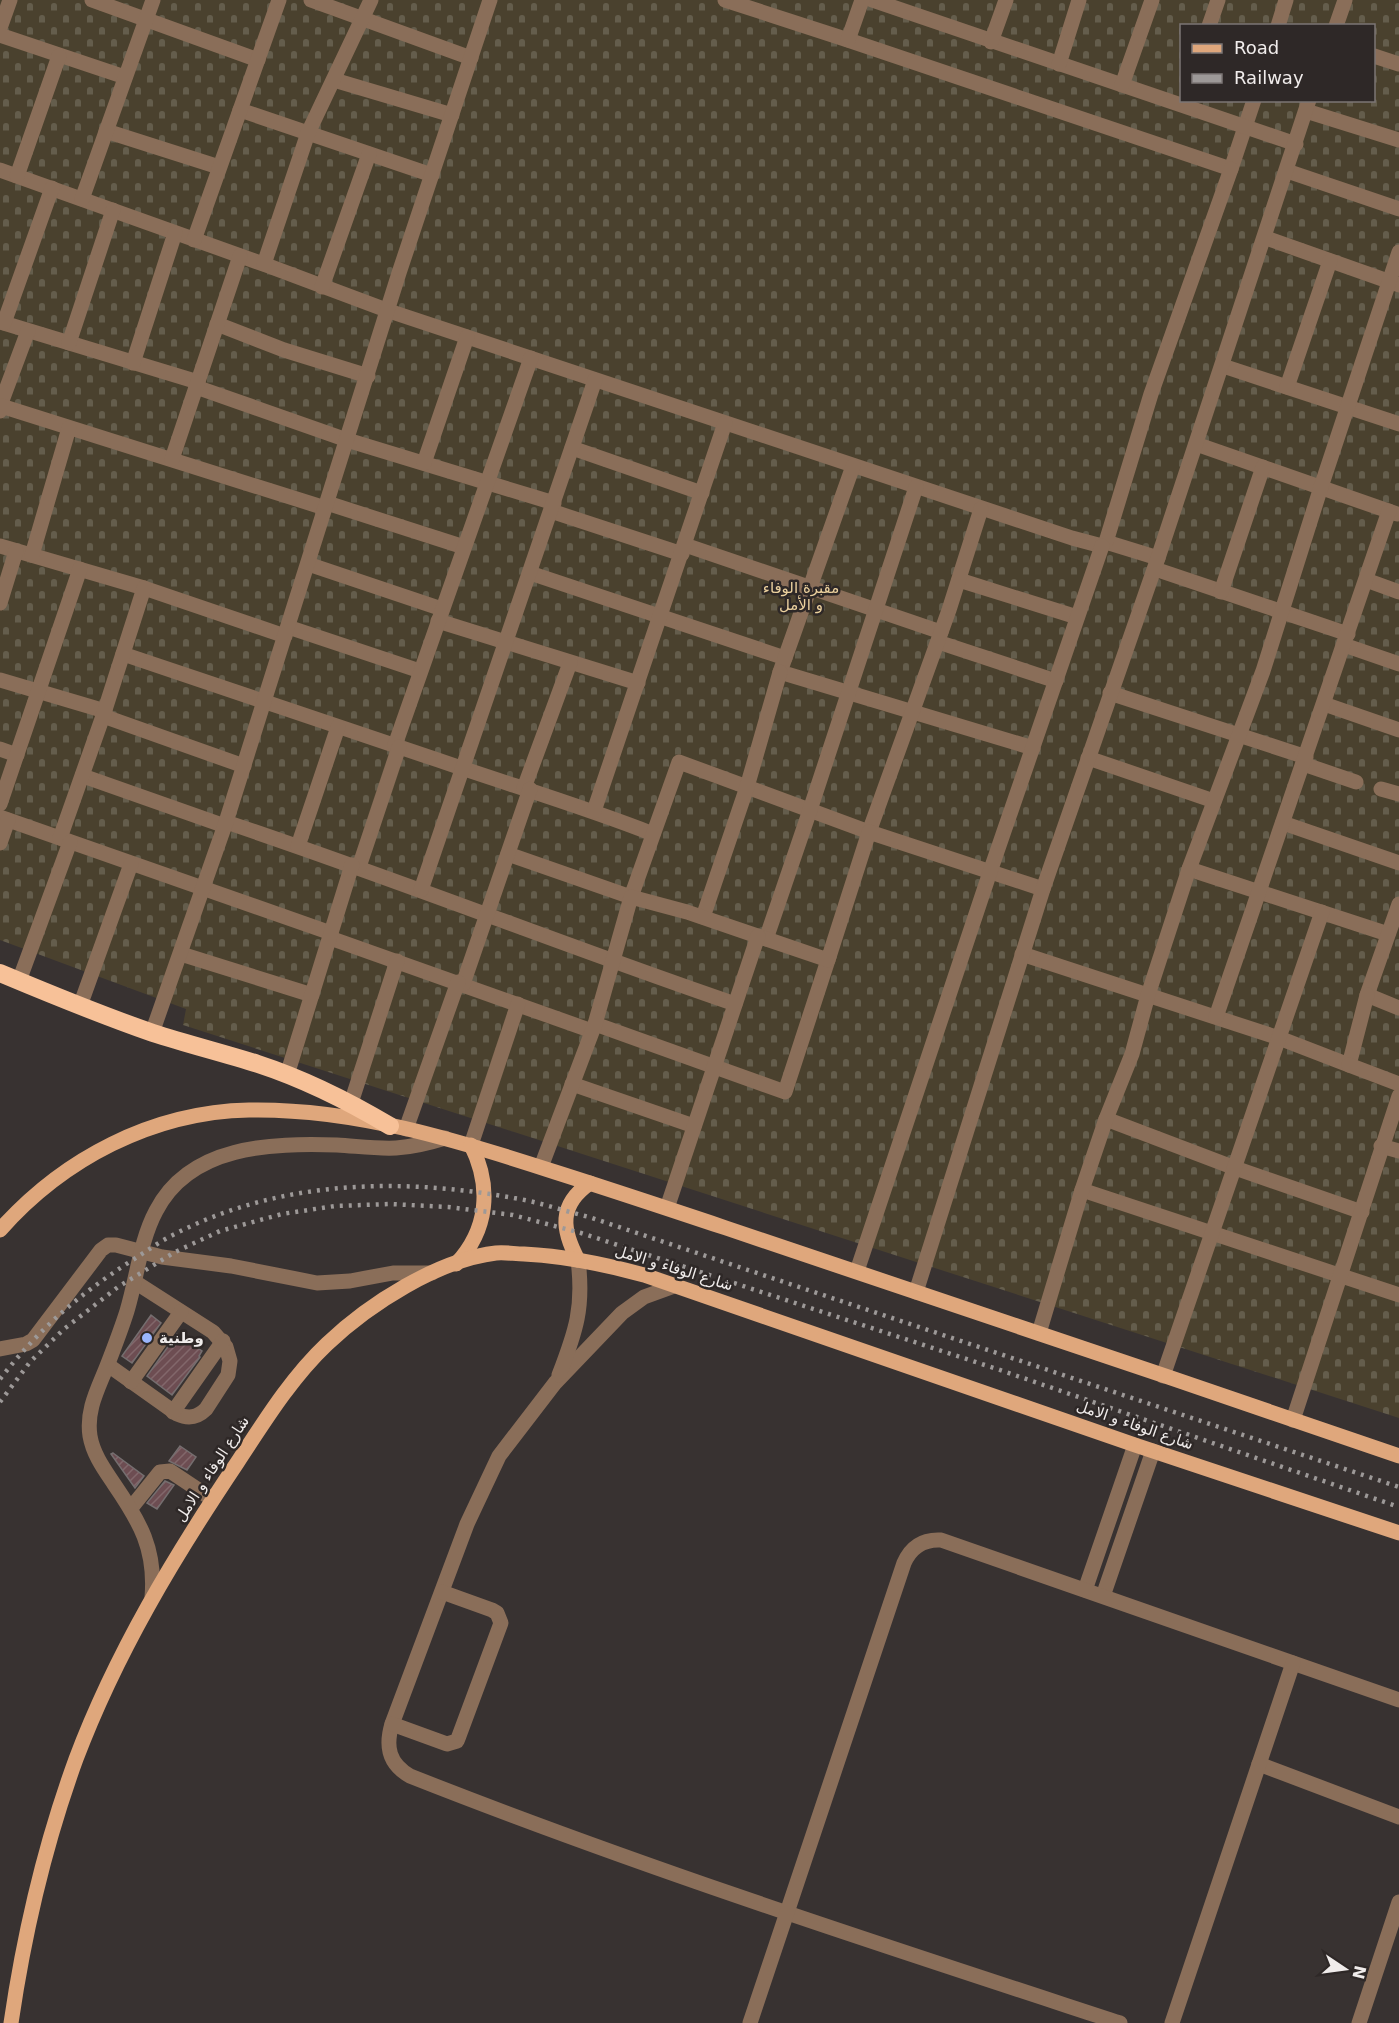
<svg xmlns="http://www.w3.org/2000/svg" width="1399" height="2023" viewBox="0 0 1399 2023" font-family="'DejaVu Sans','Noto Sans Arabic',sans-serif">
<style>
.cemetery{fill:url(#cemetery-stones);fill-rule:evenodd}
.building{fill:url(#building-hatch);stroke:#756e6f;stroke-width:1.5}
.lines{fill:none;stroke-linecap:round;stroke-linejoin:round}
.minor{stroke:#8a6e59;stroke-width:15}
.major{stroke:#dfa77c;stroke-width:15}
.highway{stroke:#f7c198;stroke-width:18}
.rail{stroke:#9d9998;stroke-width:4.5;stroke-dasharray:3 6;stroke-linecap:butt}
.poi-dot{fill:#9ab5fd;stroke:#2e2827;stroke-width:2}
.labels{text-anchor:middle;stroke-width:5;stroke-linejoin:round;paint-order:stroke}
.park-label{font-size:15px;fill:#ecd19e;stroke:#2e2827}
.street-label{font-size:15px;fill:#f0eceb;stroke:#2e2827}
.poi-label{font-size:15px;font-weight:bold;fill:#f0eceb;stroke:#2e2827;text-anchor:start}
</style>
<defs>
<pattern id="cemetery-stones" width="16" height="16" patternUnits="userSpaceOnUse" patternTransform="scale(1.5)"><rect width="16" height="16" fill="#4a412e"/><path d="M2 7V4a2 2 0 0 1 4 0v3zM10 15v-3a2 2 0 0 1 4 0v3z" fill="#645d4c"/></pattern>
<pattern id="building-hatch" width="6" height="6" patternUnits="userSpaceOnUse" patternTransform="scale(1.5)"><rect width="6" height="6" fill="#6d4d52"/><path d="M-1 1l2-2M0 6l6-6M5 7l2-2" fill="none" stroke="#82676b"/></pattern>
</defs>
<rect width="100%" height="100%" fill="#383231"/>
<!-- cemetery -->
<path class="cemetery" d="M0,0H1399V1418L183,1025L186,1009L0,940ZM1182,26H1374V100H1182Z"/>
<!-- building -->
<g class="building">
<polygon points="151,1315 161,1323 132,1363 122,1356"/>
<polygon points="177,1334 202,1351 199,1356 200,1357 172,1395 147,1376"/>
<polygon points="180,1446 196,1457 187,1470 169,1461"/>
<polygon points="113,1453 144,1476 135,1488 111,1454"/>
<polygon points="165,1481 174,1485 157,1509 147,1503"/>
</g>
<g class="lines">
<!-- minor -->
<g class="minor">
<polyline points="92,0 258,60"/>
<polyline points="311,0 471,58"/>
<polyline points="725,0 848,40 1231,169 1254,100"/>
<polyline points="872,0 1296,144"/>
<polyline points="1209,26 1218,0"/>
<polyline points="1278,26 1286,0"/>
<polyline points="1336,26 1345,0"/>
<polyline points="0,28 10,0"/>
<polyline points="0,35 125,77"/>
<polyline points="848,40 862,0"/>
<polyline points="991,42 1006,0"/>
<polyline points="1374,56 1399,64"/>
<polyline points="1059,64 1079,0"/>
<polyline points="334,80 452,115"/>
<polyline points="1122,85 1152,0"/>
<polyline points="240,110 432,175"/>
<polyline points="1306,111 1399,140"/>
<polyline points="106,131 219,167"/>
<polyline points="0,170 266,265 389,311 1072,538 1102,546 1106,542 1158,558"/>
<polyline points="1287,171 1399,209"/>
<polyline points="17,176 59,56"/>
<polyline points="82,199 153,0"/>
<polyline points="1266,238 1399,285"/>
<polyline points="194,240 279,0"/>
<polyline points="264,264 308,133 371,0"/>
<polyline points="322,287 369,154"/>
<polyline points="0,322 198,382"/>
<polyline points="4,323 52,188"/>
<polyline points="217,324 284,350 368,376"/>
<polyline points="69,343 113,210"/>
<polyline points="133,363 175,233"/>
<polyline points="1223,366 1399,424"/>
<polyline points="196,387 347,440 554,503"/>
<polyline points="1287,387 1330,261"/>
<polyline points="0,406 28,331"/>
<polyline points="0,411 1,406 325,508"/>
<polyline points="1196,444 1397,514"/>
<polyline points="572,448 702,493"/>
<polyline points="172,459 240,256"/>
<polyline points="424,463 467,337"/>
<polyline points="327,503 464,547"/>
<polyline points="551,511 682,554"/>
<polyline points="1106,542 1151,394 1231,169"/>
<polyline points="685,545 941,632"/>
<polyline points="0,546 144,588 285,636"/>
<polyline points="32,555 69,428"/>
<polyline points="308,564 442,609"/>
<polyline points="1155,569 1348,634"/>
<polyline points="530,573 785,658 780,672 1033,748"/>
<polyline points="959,580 1077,617"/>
<polyline points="1366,580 1399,592"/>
<polyline points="1221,592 1263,467"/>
<polyline points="0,603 16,551"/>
<polyline points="438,621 638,683"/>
<polyline points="288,627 420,671"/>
<polyline points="938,642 1056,681"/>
<polyline points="1344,645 1399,664"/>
<path d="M123,654C228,689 333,725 438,760C510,785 582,806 653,834"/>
<polyline points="785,658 853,466"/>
<polyline points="0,680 105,711"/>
<polyline points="1110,693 1306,757"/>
<polyline points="1324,704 1399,730"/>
<polyline points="103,716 244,766"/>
<polyline points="395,745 531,358"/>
<polyline points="0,749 17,755"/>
<polyline points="1088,758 1214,801"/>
<polyline points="1303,764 1356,782"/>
<polyline points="83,776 225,826"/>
<polyline points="524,788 570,663"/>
<polyline points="1381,789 1399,794"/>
<polyline points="0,804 80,569"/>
<polyline points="594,811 725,423"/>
<polyline points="0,817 331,933"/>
<path d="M226,822C397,879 565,946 735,1004"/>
<polyline points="1283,823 1399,863"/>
<polyline points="60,838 103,716 144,588"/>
<polyline points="0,843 8,820"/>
<polyline points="298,846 338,727"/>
<polyline points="508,854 631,897 679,762 869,832 949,610 981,509"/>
<polyline points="359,867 399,747"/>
<polyline points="1189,869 1388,934"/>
<polyline points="421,890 595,380"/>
<polyline points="1399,904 1367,995 1399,1008"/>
<polyline points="703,917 747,787 780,672"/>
<polyline points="330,938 592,1031"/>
<polyline points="766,939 810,810 916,487"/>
<polyline points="181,954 312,995"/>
<polyline points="1022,954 1279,1038 1349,1065 1367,995"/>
<polyline points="19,981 70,842"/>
<polyline points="463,984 530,789"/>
<polyline points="80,1006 131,864"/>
<polyline points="1216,1017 1389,511"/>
<polyline points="595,1024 785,1092 828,960"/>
<polyline points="152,1033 226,822 399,273 490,0"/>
<polyline points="1349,1065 1399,1084"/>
<polyline points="287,1075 352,865"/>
<polyline points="572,1084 694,1126"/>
<polyline points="351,1103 397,961"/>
<polyline points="1106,1119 1235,1168 1362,1212"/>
<polyline points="406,1129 458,982"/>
<polyline points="471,1145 518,1004"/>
<polyline points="1381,1146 1399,1151"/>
<polyline points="541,1167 595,1024 631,897 687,912 828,960 869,832 1043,889"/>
<polyline points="1082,1190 1399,1295"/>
<polyline points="667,1208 758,936"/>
<polyline points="857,1271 990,872 1102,546"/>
<path d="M677,1285L644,1297L622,1313L555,1383L499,1456L467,1524L392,1724C385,1747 389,1764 410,1776C643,1868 882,1945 1120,2023"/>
<polyline points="916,1292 1043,889 1158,558 1309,100"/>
<polyline points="1039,1333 1082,1190 1106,1119 1132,1054 1148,995 1189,869 1263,671 1321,487 1399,252"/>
<polyline points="0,1349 26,1344 33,1340 101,1250 108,1245 116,1245 162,1257 231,1266 317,1283 350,1281 393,1273 432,1273"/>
<path d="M108,1365L177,1414C188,1419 197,1418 206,1409L228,1375L230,1361L226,1347L213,1332L135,1282"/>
<path d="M559,1375C576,1331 584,1307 578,1260"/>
<polyline points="1163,1376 1322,912"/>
<polyline points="131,1382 181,1312"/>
<polyline points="173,1412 223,1341"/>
<polyline points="1293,1420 1399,1096"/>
<polyline points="131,1508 160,1472 170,1471 212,1499"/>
<polyline points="1085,1590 1135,1445"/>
<polyline points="1103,1596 1153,1451"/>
<path d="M152,1597C156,1549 140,1522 114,1484C104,1469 93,1454 90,1436C86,1410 98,1389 107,1366C114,1348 121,1330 127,1311C137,1278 140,1241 156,1211C190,1145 271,1143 337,1145C356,1146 376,1149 396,1148C413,1147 429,1143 445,1138"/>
<polyline points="392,1724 447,1744 457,1741 459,1736 501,1623 497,1613 492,1610 442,1592"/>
<polyline points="1259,1764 1399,1817"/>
<path d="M750,2023L904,1563C911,1547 923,1539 941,1540L1399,1700"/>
<polyline points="1172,2023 1293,1663"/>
<polyline points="1359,2023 1399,1902"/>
</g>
<!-- major -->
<g class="major">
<path d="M0,1230C63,1159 152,1112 249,1110C353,1108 457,1140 555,1172C612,1190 669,1209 726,1228C951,1303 1175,1379 1399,1456"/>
<path d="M578,1260C562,1230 558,1205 590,1183"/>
<path d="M456,1264C488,1230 492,1187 471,1145"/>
<path d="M11,2023C24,1934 45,1844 76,1759C116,1653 174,1557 237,1463C264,1422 291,1378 327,1344C369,1304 438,1260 496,1253C505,1252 515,1254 524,1254C564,1256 604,1264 644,1275L1135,1445L1399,1533"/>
</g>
<!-- highway -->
<path class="highway" d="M0,973C50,994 101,1015 153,1033C187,1044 223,1053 258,1064C304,1079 348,1101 390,1126"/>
<!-- rail -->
<g class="rail">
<path d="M0,1379C40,1328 77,1296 131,1261C144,1253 156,1244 169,1237C276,1180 398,1177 514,1198C539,1202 564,1211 589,1217L1399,1487"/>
<polyline points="0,1402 30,1362 64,1329 118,1287 175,1252 220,1231 282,1214 335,1206 390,1204 448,1207 513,1215 581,1233 997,1369 1399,1507"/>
</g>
</g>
<!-- markers -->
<circle class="poi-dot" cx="147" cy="1338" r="6"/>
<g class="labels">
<!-- park labels -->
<g class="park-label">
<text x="801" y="593">مقبرة الوفاء<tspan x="801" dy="17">و الأمل</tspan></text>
</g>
<!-- street labels -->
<g class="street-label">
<text transform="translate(674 1268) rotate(17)" y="5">شارع الوفاء و الامل</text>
<text transform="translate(1135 1425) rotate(19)" y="5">شارع الوفاء و الامل</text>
<text transform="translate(212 1469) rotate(-57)" y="5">شارع الوفاء و الامل</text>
</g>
<!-- poi labels -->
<g class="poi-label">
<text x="159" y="1343">وطنية</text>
</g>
</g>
<!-- legend -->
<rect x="1180" y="24" width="195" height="78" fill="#2e2827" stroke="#7c7675" stroke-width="1.5"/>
<rect x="1192" y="44" width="30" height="9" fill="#dfa77c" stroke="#7c7675" stroke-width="1.5"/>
<text x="1234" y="54" font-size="18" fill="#f0eceb">Road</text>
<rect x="1192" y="74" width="30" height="9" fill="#9d9998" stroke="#7c7675" stroke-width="1.5"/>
<text x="1234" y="84" font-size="18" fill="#f0eceb">Railway</text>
<!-- north arrow -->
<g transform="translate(1345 1969) rotate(103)" stroke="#2e2827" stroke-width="4.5" paint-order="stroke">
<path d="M0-4.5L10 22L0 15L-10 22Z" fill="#f0eceb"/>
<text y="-9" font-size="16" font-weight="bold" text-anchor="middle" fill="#f0eceb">N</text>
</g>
</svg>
